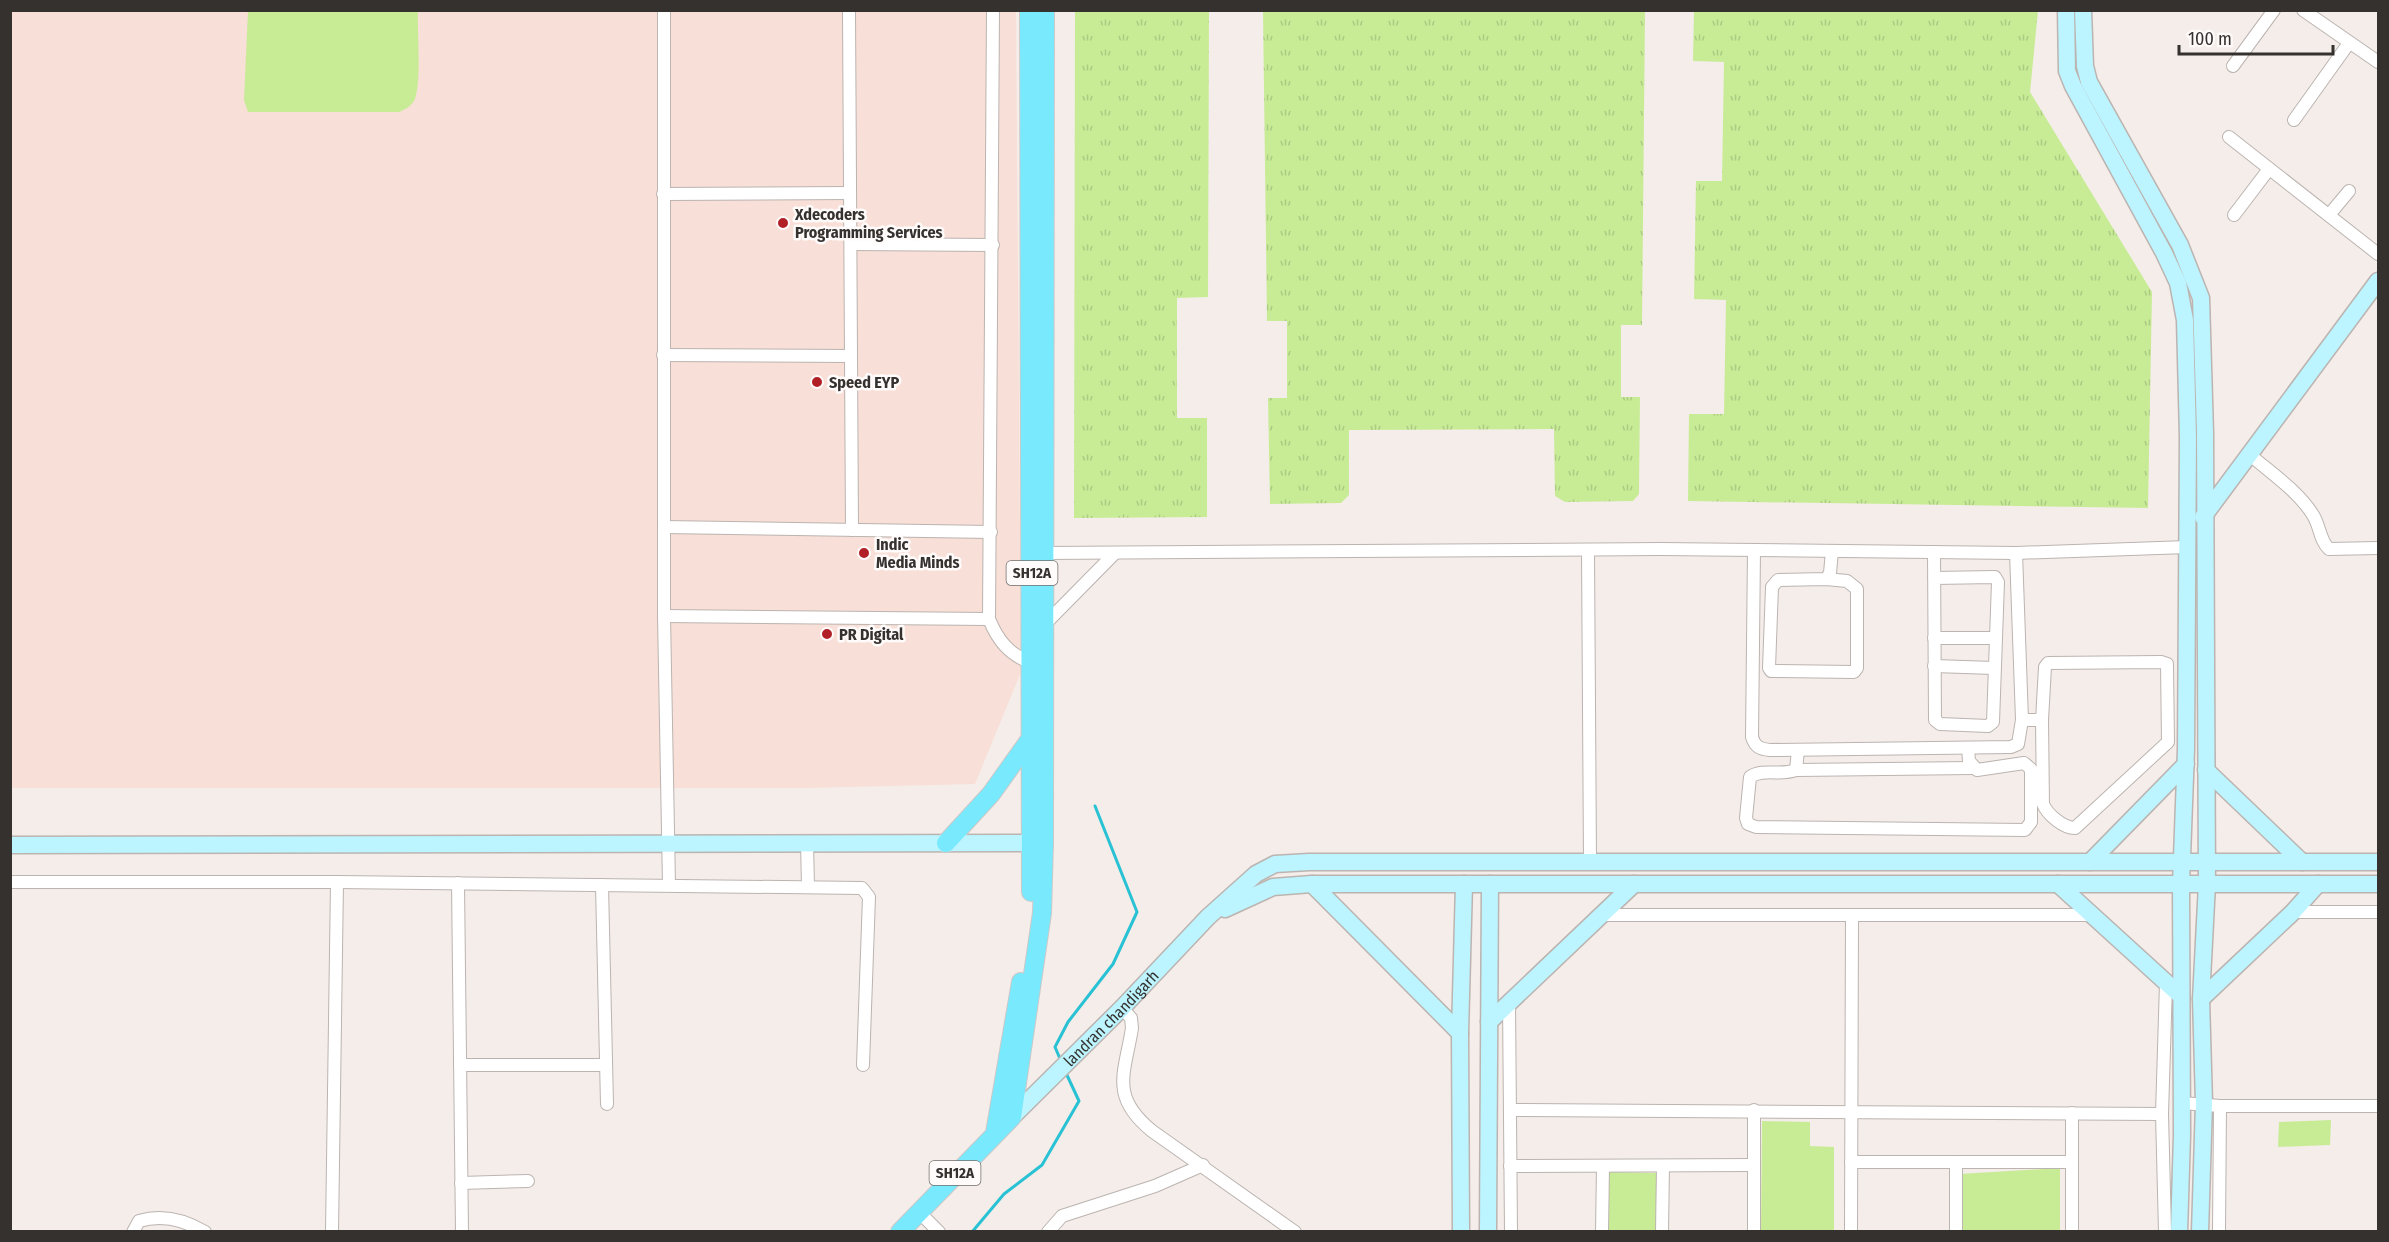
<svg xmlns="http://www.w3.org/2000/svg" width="2389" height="1242" viewBox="0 0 2389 1242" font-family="'Fira Sans Condensed',sans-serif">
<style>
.industrial{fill:#f8dfd7}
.grass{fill:url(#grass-tufts)}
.park{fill:#c8ec96}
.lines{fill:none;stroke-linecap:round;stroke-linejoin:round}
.stream{stroke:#28c2d4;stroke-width:3}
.street-casing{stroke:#bbb4b0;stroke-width:14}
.secondary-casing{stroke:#bbb4b0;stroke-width:19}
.primary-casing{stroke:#cac9c9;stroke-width:20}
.street{stroke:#fff;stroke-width:12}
.secondary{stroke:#bcf4ff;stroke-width:16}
.primary{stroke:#79e9fe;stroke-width:18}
.poi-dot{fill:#b12026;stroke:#fffbfa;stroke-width:2}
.labels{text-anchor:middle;stroke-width:5;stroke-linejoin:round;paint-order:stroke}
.shield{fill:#fffbfa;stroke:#716e6c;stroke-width:1.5}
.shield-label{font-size:15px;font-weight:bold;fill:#34312f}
.poi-label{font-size:16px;font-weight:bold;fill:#34312f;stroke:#fffbfa;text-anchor:start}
.street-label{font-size:16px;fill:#34312f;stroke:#fffbfa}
</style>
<defs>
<pattern id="grass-tufts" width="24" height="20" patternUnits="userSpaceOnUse" patternTransform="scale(1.5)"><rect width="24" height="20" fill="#c8ec96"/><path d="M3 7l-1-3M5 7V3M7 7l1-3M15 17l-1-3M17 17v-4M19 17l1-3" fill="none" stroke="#accb82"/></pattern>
</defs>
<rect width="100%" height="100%" fill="#f5ede9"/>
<!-- industrial -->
<polygon class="industrial" points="11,11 1016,11 1021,672 975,784 805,788 11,788"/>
<!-- grass -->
<g class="grass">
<polygon points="1075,11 1209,11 1208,297 1177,298 1177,418 1207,418 1207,517 1074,518"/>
<polygon points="1263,11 1645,11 1642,325 1621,325 1621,397 1640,397 1639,494 1633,501 1565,502 1555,496 1554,429 1349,430 1349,495 1341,503 1270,504 1268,398 1287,398 1287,321 1267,321"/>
<polygon points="1694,11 2038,11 2030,92 2152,292 2148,508 1688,501 1689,414 1724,414 1726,300 1694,299 1696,181 1722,181 1724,62 1693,61"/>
</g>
<!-- park -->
<g class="park">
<path d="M248,11H418C417,30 422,86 414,101C410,107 406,109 399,112H248L244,100Z"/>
<polygon points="2331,1120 2330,1145 2278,1147 2279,1122"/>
<polygon points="1762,1121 1810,1122 1810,1146 1834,1147 1834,1231 1761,1231"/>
<polygon points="2060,1168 2060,1231 1961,1231 1959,1174"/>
<polygon points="1609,1172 1657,1173 1657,1231 1609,1231"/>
</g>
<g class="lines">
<!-- stream -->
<g class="stream">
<polyline points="1061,1061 1055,1047 1068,1022 1113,964 1137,912 1095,806"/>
<polyline points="972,1232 1004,1194 1042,1165 1079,1101 1066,1073"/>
</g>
<!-- street casing -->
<g class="street-casing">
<g id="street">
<polyline points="664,10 664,616 669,885"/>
<polyline points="849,10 852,530"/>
<polyline points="2303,10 2378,62"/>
<polyline points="2233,66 2274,10"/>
<polyline points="2294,120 2349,43"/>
<polyline points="2229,137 2378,254"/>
<polyline points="663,194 850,193"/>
<polyline points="2234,215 2269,169"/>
<polyline points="2329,215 2349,191"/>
<polyline points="852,244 993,245"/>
<polyline points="663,355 851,356"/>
<path d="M2249,454C2271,473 2298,491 2313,515C2320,526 2320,541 2329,549L2378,548"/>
<polyline points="664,527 991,532"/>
<polyline points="1588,550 1590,862"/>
<path d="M1754,550L1752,737C1755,747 1760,749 1770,750L2011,747L2018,744L2022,720L2016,553"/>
<polyline points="1934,552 1935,720 1940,724 1988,726 1993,722 1998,582 1995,577 1934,578"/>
<polyline points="1044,553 1661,549 2016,553 2187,547"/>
<polyline points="1826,579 1847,581 1857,589 1857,668 1854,672 1771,671 1769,668 1772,587 1778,580 1826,579 1830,573 1832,551"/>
<polyline points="664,616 989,619 993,10"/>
<path d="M989,619C998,641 1009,654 1031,663"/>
<polyline points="1045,624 1115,553"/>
<polyline points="1934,638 1994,638"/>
<polyline points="1934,666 1994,668"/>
<path d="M2022,720H2042L2045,667L2048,663L2161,662L2167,664L2168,742L2075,828C2063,828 2047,814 2043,804L2042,720"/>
<path d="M1798,750L1796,770C1781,776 1763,768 1750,777L1746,818L1748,824L1756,827L2025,830L2031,822V769L2024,763L1977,770L1969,761L1968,748"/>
<polyline points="1796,770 1973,768"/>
<polyline points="807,843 808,886"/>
<polyline points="10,882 337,882 862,888 869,897 863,1065"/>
<polyline points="458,883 462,1232"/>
<polyline points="602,885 607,1104"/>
<polyline points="2293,912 2378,912"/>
<polyline points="1599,915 2093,915"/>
<polyline points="1509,1002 1511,1232"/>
<path d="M1122,1008L1131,1018L1132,1028C1125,1073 1109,1096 1152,1131L1295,1232"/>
<polyline points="460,1065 606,1065"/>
<polyline points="2182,1103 2220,1106 2378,1106"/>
<polyline points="1510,1110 2162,1114"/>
<polyline points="1754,1110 1754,1232"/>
<polyline points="1851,1162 2072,1162"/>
<polyline points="1510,1166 1754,1165"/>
<polyline points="461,1183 528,1181"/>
<polyline points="918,1211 939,1232"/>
<path d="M133,1232L139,1221C162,1214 185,1220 205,1232"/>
<polyline points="332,1232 337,882"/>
<polyline points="1048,1232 1062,1216 1155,1186 1203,1165"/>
<polyline points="1602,1232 1603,1166"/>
<polyline points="1662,1232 1663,1166"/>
<polyline points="1851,1232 1852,916"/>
<polyline points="1956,1232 1956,1162"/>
<polyline points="2072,1232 2072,1113"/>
<polyline points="2165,1232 2162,1114 2166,983"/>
<polyline points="2219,1232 2220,1106"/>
</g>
</g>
<!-- secondary casing -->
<g class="secondary-casing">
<g id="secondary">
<polyline points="2066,10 2067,71 2073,86 2164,253 2178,283 2185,320 2188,437 2186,750 2181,884 2182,1135 2179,1232"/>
<polyline points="2083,10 2085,66 2089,82 2180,245 2201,298 2205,433 2207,884 2201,999 2204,1103 2200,1232"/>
<polyline points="2203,517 2378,281"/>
<polyline points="2206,770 2302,862"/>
<polyline points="10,845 1043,843"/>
<polyline points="2090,862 2186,764"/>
<polyline points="1312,884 1460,1033"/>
<polyline points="2058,884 2181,996"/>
<polyline points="1225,909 1273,887 1312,884 2378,884"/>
<polyline points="2201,999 2293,912 2318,884"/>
<polyline points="1489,1022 1634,884"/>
<path id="s1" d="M1012,1117L1122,1008L1208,917L1256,874L1275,864L1309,862H2378"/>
<polyline points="1461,1232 1460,1033 1464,884"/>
<polyline points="1488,1232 1490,884"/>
</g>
</g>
<!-- primary casing -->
<g class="primary-casing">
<g id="primary">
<polyline points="1029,10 1031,892"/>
<polyline points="946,843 991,794 1031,738"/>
<polyline points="995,1133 1021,982"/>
<polyline points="900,1232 1012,1117 1042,913 1044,843 1045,10"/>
</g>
</g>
<!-- street -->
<use href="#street" class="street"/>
<!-- secondary -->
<use href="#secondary" class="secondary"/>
<!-- primary -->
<use href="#primary" class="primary"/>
</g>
<!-- markers -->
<g class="poi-dot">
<circle cx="783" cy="223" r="6"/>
<circle cx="817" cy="382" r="6"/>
<circle cx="864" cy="553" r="6"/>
<circle cx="827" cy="634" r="6"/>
</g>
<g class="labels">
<!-- shield labels -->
<g class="shield">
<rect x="1006.5" y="561" width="51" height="24" rx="4.5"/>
<rect x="929.5" y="1161" width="51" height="24" rx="4.5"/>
</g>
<g class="shield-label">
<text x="1032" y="578">SH12A</text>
<text x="955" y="1178">SH12A</text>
</g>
<!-- poi labels -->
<g class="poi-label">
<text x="795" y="220">Xdecoders<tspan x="795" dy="18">Programming Services</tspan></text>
<text x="829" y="388">Speed EYP</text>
<text x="876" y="550">Indic<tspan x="876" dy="18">Media Minds</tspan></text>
<text x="839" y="640">PR Digital</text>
</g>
<!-- street labels -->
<g class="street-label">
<text dy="6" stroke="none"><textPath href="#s1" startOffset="140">landran chandigarh</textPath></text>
</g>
</g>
<!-- border -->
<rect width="2389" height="1242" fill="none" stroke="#34312f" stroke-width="24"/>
<!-- scale -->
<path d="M2179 45v9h154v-9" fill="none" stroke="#34312f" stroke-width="3"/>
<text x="2188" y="45" font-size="18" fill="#34312f" stroke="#fffbfa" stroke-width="4.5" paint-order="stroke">100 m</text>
</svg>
